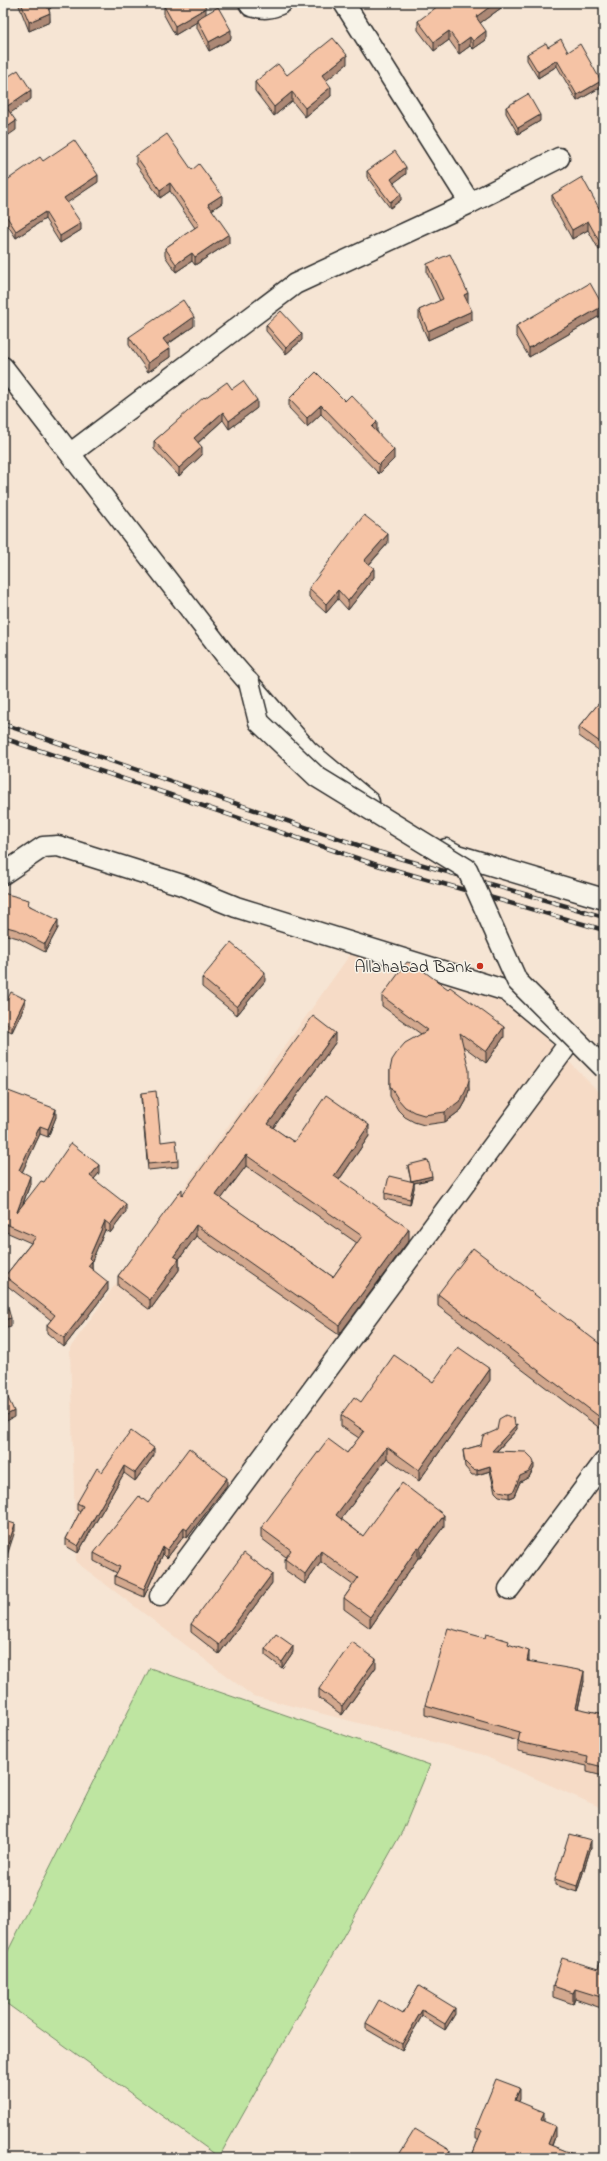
<svg xmlns="http://www.w3.org/2000/svg" width="607" height="2161" viewBox="0 0 607 2161" font-family="'Indie Flower',sans-serif">
<style>
.built{fill:#f6dbc6}
.garden{fill:#bee5a1;stroke:#748866}
.lines{fill:none;stroke-linecap:round;stroke-linejoin:round}
.minor-casing{stroke:#2b2b2b;stroke-width:23}
.minor{stroke:#f7f3e8;stroke-width:20}
.rail-casing{stroke:#2b2b2b;stroke-width:4.5}
.rail{stroke:#f7f3e8;stroke-width:3;stroke-dasharray:9;stroke-linecap:butt}
.minor-bridge-casing{stroke:#2b2b2b;stroke-width:23;stroke-linecap:butt}
.minor-bridge{stroke:#f7f3e8;stroke-width:20}
.wall{fill:#d3a88e;stroke:#2b2b2b;fill-rule:evenodd}
.shaded-wall{fill:#ac8874;stroke:#2b2b2b}
.building{fill:#f5c3a5;stroke:#2b2b2b;fill-rule:evenodd}
.poi-dot{fill:#c8321e;stroke:#f7f3e8;stroke-width:1.5}
.labels{text-anchor:middle;stroke-width:3;stroke-linejoin:round;paint-order:stroke}
.poi-label{font-size:18px;fill:#2b2b2b;stroke:#f7f3e8;text-anchor:end}
</style>
<rect width="100%" height="100%" fill="#f6e5d4"/>
<filter id="ink" filterUnits="userSpaceOnUse"><feTurbulence type="fractalNoise" baseFrequency=".025" numOctaves="2"/><feDisplacementMap in="SourceGraphic" scale="8" xChannelSelector="R" yChannelSelector="G"/><feConvolveMatrix kernelMatrix="1 2 1 2 8 2 1 2 1" color-interpolation-filters="sRGB"/></filter>
<g filter="url(#ink)">
<!-- built -->
<polygon class="built" points="364,935 485,977 604,1097 604,1809 480,1754 253,1696 76,1562 70,1348"/>
<!-- garden -->
<polygon class="garden" points="150,1668 430,1765 403,1830 219,2157 3,2001 3,1961"/>
<g class="lines">
<!-- minor casing -->
<g class="minor-casing">
<g id="minor">
<path d="M249,3L251,6C263,9 271,9 282,3"/>
<polyline points="470,203 559,158"/>
<polyline points="3,367 230,661 308,751 369,802"/>
<polyline points="71,453 295,284 470,203 344,3"/>
<polyline points="446,849 457,855 604,899"/>
<polyline points="3,874 43,847 58,846 182,885 236,907 507,991 561,1036"/>
<polyline points="509,1589 604,1462"/>
<polyline points="160,1596 569,1043"/>
</g>
</g>
<!-- minor -->
<use href="#minor" class="minor"/>
<!-- rail casing -->
<g class="rail-casing">
<g id="rail">
<polyline points="3,724 378,852 604,917"/>
<polyline points="3,738 374,864 604,930"/>
</g>
</g>
<!-- rail -->
<use href="#rail" class="rail"/>
<!-- minor-bridge casing -->
<g class="minor-bridge-casing">
<polyline id="minor-bridge" points="249,682 259,722 317,777 467,869 517,981 604,1068"/>
</g>
<!-- minor-bridge -->
<use href="#minor-bridge" class="minor-bridge"/>
</g>
<!-- wall -->
<g class="wall">
<polygon points="18,3 51,3 51,8 49,9 50,22 29,31"/>
<polygon points="501,3 501,8 480,23 486,40 473,49 470,46 459,54 449,40 434,51 418,30 418,21"/>
<polygon points="164,6 206,14 231,39 209,51 197,28 197,22 175,35 164,15"/>
<polygon points="568,52 601,87 577,101 557,66 538,78 527,60 527,54"/>
<polygon points="347,64 326,80 331,96 305,117 292,101 274,116 255,91 255,82 287,75"/>
<polygon points="506,107 540,121 518,134 506,113"/>
<polygon points="136,156 192,170 222,203 212,210 229,243 195,265 192,261 176,272 165,256 165,248 195,228 170,191 160,198 136,164"/>
<polygon points="43,161 98,182 67,202 81,230 60,243 45,219 16,238 3,218 3,183"/>
<polygon points="367,171 406,174 393,183 401,200 390,208 367,177"/>
<polygon points="552,195 599,208 604,205 604,248 604,247 599,250 588,230 572,239 552,203"/>
<polygon points="427,264 468,302 467,302 472,320 428,340 419,319 419,310 440,301 427,273"/>
<polygon points="603,314 529,357 516,335 516,326"/>
<polygon points="266,325 302,340 286,354 266,331"/>
<polygon points="194,326 167,345 170,357 148,372 129,345 129,337"/>
<polygon points="232,389 257,408 229,429 223,420 198,443 202,455 179,476 154,449 154,441 205,398"/>
<polygon points="289,399 345,401 377,431 394,459 379,474 321,414 307,427 289,408"/>
<polygon points="388,543 369,565 374,577 348,610 338,599 326,613 309,597 309,588"/>
<polygon points="604,697 604,754 579,736 579,727"/>
<polygon points="3,893 29,905 58,928 45,952 18,938 3,934"/>
<polygon points="202,978 265,981 237,1015 202,987"/>
<polygon points="382,996 504,1037 486,1063 463,1046 469,1090 466,1101 461,1110 445,1122 424,1125 414,1122 405,1117 398,1110 390,1096 390,1070 421,1034 382,1006"/>
<polygon points="25,1005 12,1032 3,1028 3,1008"/>
<path d="M335,1043L273,1128L294,1142L369,1136L339,1180L409,1240L339,1335L196,1236L179,1259V1270L150,1310L118,1286V1276L182,1195ZM246,1166L357,1243L333,1277L221,1199Z"/>
<polygon points="3,1089 56,1117 48,1137 40,1134 22,1172 30,1184 23,1204 44,1182 99,1173 94,1179 126,1212 110,1233 105,1230 92,1260 92,1269 108,1290 64,1347 47,1333 47,1325 51,1320 5,1284 5,1276 31,1243 6,1232 3,1238"/>
<polygon points="141,1093 161,1142 178,1161 178,1167 148,1170 141,1099"/>
<polygon points="408,1165 432,1179 414,1183 414,1188 410,1205 385,1199 385,1193 411,1181 408,1168"/>
<polygon points="438,1294 604,1347 604,1425 601,1429 438,1306"/>
<polygon points="490,1380 419,1481 387,1458 341,1519 363,1536 444,1526 420,1558 418,1558 370,1628 344,1609 344,1598 353,1585 321,1562 305,1584 285,1570 285,1559 286,1557 261,1538 261,1528 347,1453 359,1438 341,1426 341,1415 361,1402 433,1382"/>
<polygon points="515,1425 517,1429 497,1451 534,1468 529,1477 520,1482 514,1496 509,1498 499,1496 495,1492 490,1471 477,1475 472,1475 465,1467 463,1450 481,1445"/>
<polygon points="154,1455 135,1481 124,1473 78,1553 66,1546 66,1539 80,1512 77,1510 77,1503 102,1472"/>
<polygon points="227,1485 187,1538 184,1536 167,1558 163,1554 144,1597 115,1584 115,1576 117,1573 94,1561 94,1553 148,1503"/>
<polygon points="272,1583 219,1654 191,1632 191,1624"/>
<polygon points="485,1638 509,1645 529,1660 529,1662 584,1681 578,1709 604,1714 603,1776 587,1772 587,1766 518,1751 518,1741 425,1715 425,1705"/>
<polygon points="265,1649 293,1652 282,1668 265,1655"/>
<polygon points="376,1667 342,1715 319,1698 319,1689"/>
<polygon points="591,1847 577,1892 555,1885 555,1879"/>
<polygon points="604,1950 604,2009 575,1999 573,2004 553,1997 553,1986 598,1969"/>
<polygon points="419,1986 455,2014 445,2030 422,2016 402,2050 366,2029 366,2023 403,2014"/>
<polygon points="520,2099 518,2102 544,2121 555,2137 552,2146 582,2158 473,2158 473,2153 479,2139 476,2139 476,2128"/>
</g>
<!-- shaded-wall -->
<g class="shaded-wall">
<polygon points="46,3 51,3 51,8 46,11"/>
<polygon points="495,3 501,3 501,8 476,26 476,17"/>
<polygon points="206,8 206,17 197,19 197,22 175,35 175,26"/>
<polygon points="50,13 50,22 29,31 29,22"/>
<polygon points="231,30 231,39 209,51 209,42"/>
<polygon points="449,31 449,40 434,51 434,42"/>
<polygon points="486,31 486,40 473,49 473,41"/>
<polygon points="470,37 470,46 459,54 459,45"/>
<polygon points="347,55 347,64 322,84 322,75"/>
<polygon points="557,60 557,66 538,78 538,72"/>
<polygon points="601,81 601,87 577,101 577,95"/>
<polygon points="331,87 331,96 305,117 305,108"/>
<polygon points="31,90 31,99 6,116 6,107"/>
<polygon points="292,92 292,101 274,116 274,107"/>
<polygon points="540,115 540,121 518,134 518,128"/>
<polygon points="16,121 16,130 3,139 3,130"/>
<polygon points="406,167 406,174 391,185 391,179"/>
<polygon points="98,175 98,182 64,205 64,198"/>
<polygon points="170,183 170,191 160,198 160,190"/>
<polygon points="401,194 401,200 390,208 390,202"/>
<polygon points="222,195 222,203 208,212 208,204"/>
<polygon points="45,212 45,219 16,238 16,231"/>
<polygon points="588,221 588,230 572,239 572,230"/>
<polygon points="81,223 81,230 60,243 60,236"/>
<polygon points="229,234 229,243 195,265 195,257"/>
<polygon points="604,239 604,247 599,250 599,241"/>
<polygon points="192,253 192,261 176,272 176,264"/>
<polygon points="468,293 468,302 464,304 464,295"/>
<polygon points="603,306 603,314 529,357 529,348"/>
<polygon points="472,311 472,320 428,340 428,331"/>
<polygon points="194,317 194,326 163,347 163,339"/>
<polygon points="302,334 302,340 286,354 286,348"/>
<polygon points="170,348 170,357 148,372 148,363"/>
<polygon points="257,400 257,408 229,429 229,421"/>
<polygon points="321,405 321,414 307,427 307,418"/>
<polygon points="223,412 223,420 194,446 194,438"/>
<polygon points="377,422 377,431 372,436 372,427"/>
<polygon points="202,447 202,455 179,476 179,468"/>
<polygon points="394,450 394,459 379,474 379,465"/>
<polygon points="388,534 388,543 364,570 364,561"/>
<polygon points="374,568 374,577 348,610 348,601"/>
<polygon points="338,590 338,599 326,613 326,604"/>
<polygon points="58,920 58,928 45,952 45,944"/>
<polygon points="265,972 265,981 237,1015 237,1007"/>
<polygon points="25,999 25,1005 12,1032 12,1026"/>
<polygon points="504,1027 504,1037 486,1063 486,1052"/>
<polygon points="335,1033 335,1043 268,1135 268,1124"/>
<polygon points="469,1080 469,1090 466,1101 461,1110 445,1122 445,1112"/>
<polygon points="56,1109 56,1117 48,1137 48,1129"/>
<polygon points="369,1125 369,1136 334,1187 334,1176"/>
<polygon points="40,1126 40,1134 19,1179 19,1170"/>
<polygon points="246,1155 246,1166 216,1206 216,1195"/>
<polygon points="99,1165 99,1173 90,1184 90,1176"/>
<polygon points="30,1176 30,1184 17,1220 17,1212"/>
<polygon points="432,1176 432,1179 414,1183 414,1188 410,1205 411,1181"/>
<polygon points="126,1204 126,1212 110,1233 110,1225"/>
<polygon points="105,1221 105,1230 91,1263 92,1261 92,1269 88,1274 89,1258"/>
<polygon points="6,1224 6,1232 3,1238 3,1230"/>
<polygon points="196,1225 196,1236 174,1266 174,1256"/>
<polygon points="409,1229 409,1240 339,1335 339,1325"/>
<polygon points="179,1259 179,1270 150,1310 150,1300"/>
<polygon points="108,1282 108,1290 64,1347 64,1338"/>
<polygon points="11,1318 11,1327 3,1329 3,1320"/>
<polygon points="490,1369 490,1380 419,1481 419,1470"/>
<polygon points="14,1411 14,1417 3,1423 3,1417"/>
<polygon points="604,1414 604,1425 601,1429 601,1418"/>
<polygon points="517,1424 517,1429 492,1456 492,1451"/>
<polygon points="387,1447 387,1458 336,1526 336,1515"/>
<polygon points="154,1448 154,1455 135,1481 135,1473"/>
<polygon points="534,1463 534,1468 529,1477 520,1482 514,1496 509,1498 509,1493 520,1476"/>
<polygon points="124,1466 124,1473 78,1553 78,1546"/>
<polygon points="490,1466 490,1471 477,1475 477,1470"/>
<polygon points="227,1478 227,1485 187,1538 187,1530"/>
<polygon points="444,1515 444,1526 420,1558 420,1548"/>
<polygon points="15,1524 15,1531 3,1568 3,1560"/>
<polygon points="184,1528 184,1536 167,1558 167,1550"/>
<polygon points="163,1547 163,1554 144,1597 144,1589"/>
<polygon points="418,1547 418,1558 370,1628 370,1617"/>
<polygon points="321,1551 321,1562 305,1584 305,1574"/>
<polygon points="272,1574 272,1583 219,1654 219,1645"/>
<polygon points="293,1646 293,1652 282,1668 282,1662"/>
<polygon points="529,1651 529,1660 527,1671 527,1661"/>
<polygon points="376,1659 376,1667 342,1715 342,1706"/>
<polygon points="584,1671 584,1681 576,1718 576,1708"/>
<polygon points="591,1840 591,1847 577,1892 577,1886"/>
<polygon points="575,1989 575,1999 573,2004 573,1993"/>
<polygon points="455,2008 455,2014 445,2030 445,2024"/>
<polygon points="422,2010 422,2016 402,2050 402,2044"/>
<polygon points="520,2088 520,2099 515,2111 515,2100"/>
<polygon points="544,2112 544,2123 541,2120"/>
<polygon points="555,2126 555,2137 548,2155 548,2144"/>
<polygon points="450,2150 450,2158 445,2158"/>
</g>
<!-- building -->
<g class="building">
<polygon points="21,3 46,3 50,13 29,22"/>
<polygon points="169,3 203,3 206,8 175,26 164,6"/>
<polygon points="442,3 495,3 476,17 486,31 473,41 470,37 459,45 449,31 434,42 418,21"/>
<polygon points="218,7 231,30 209,42 197,19"/>
<polygon points="333,38 347,55 322,75 331,87 305,108 292,92 274,107 255,82 278,64 287,75"/>
<polygon points="561,39 568,52 580,44 601,81 577,95 557,60 538,72 527,54 546,43 548,47"/>
<polygon points="18,70 31,90 6,107 16,121 3,130 3,80"/>
<polygon points="528,94 540,115 518,128 506,107"/>
<polygon points="167,134 192,170 199,164 222,195 208,204 229,234 195,257 192,253 176,264 165,248 199,225 170,183 160,190 136,156"/>
<polygon points="74,140 98,175 64,198 81,223 60,236 45,212 16,231 3,211 3,183 40,157 43,161"/>
<polygon points="395,151 406,167 391,179 401,194 390,202 367,171"/>
<polygon points="582,177 599,208 604,205 604,239 599,241 588,221 572,230 552,195"/>
<polygon points="450,254 468,293 464,295 472,311 428,331 419,310 443,299 427,264"/>
<polygon points="590,283 603,306 529,348 516,326"/>
<polygon points="183,300 194,317 163,339 170,348 148,363 129,337"/>
<polygon points="281,311 302,334 286,348 266,325"/>
<polygon points="316,372 345,401 351,395 377,422 372,427 394,450 379,465 321,405 307,418 289,399"/>
<polygon points="243,381 257,400 229,421 223,412 194,438 202,447 179,468 154,441 204,397 205,398 227,382 232,389"/>
<polygon points="364,515 388,534 364,561 374,568 348,601 338,590 326,604 309,588"/>
<polygon points="604,697 604,745 579,727"/>
<polygon points="3,893 29,900 28,905 58,920 45,944 18,930 3,926"/>
<polygon points="231,943 265,972 237,1007 202,978"/>
<polygon points="407,962 414,964 448,989 450,987 504,1027 486,1052 460,1033 469,1070 469,1080 466,1090 461,1100 445,1112 424,1115 414,1112 405,1107 398,1099 390,1086 390,1070 392,1060 398,1051 405,1043 428,1030 382,996"/>
<polygon points="11,992 25,999 12,1026 3,1022 3,1008"/>
<path d="M313,1016L335,1033L268,1124L294,1142L326,1095L369,1125L334,1176L409,1229L339,1325L196,1225L174,1256L179,1259L150,1300L118,1276L182,1189V1195ZM246,1155L362,1236L333,1277L216,1195Z"/>
<polygon points="3,1089 56,1109 48,1129 40,1126 19,1170 30,1176 17,1212 41,1181 44,1182 71,1143 99,1165 90,1176 126,1204 110,1225 105,1221 89,1258 92,1261 88,1266 108,1282 64,1338 47,1325 55,1315 5,1276 36,1237 6,1224 3,1230"/>
<polygon points="156,1091 161,1142 176,1140 178,1161 148,1164 141,1093"/>
<polygon points="428,1160 432,1176 411,1181 408,1165"/>
<polygon points="389,1176 414,1182 410,1199 385,1193"/>
<polygon points="473,1248 604,1347 604,1414 601,1418 438,1294"/>
<polygon points="3,1292 11,1318 3,1320"/>
<polygon points="458,1347 490,1369 419,1470 387,1447 336,1515 363,1536 402,1483 444,1515 420,1548 418,1547 370,1617 344,1598 358,1578 321,1551 305,1574 285,1559 291,1550 261,1528 328,1439 347,1453 364,1431 341,1415 354,1397 361,1402 394,1355 433,1382"/>
<polygon points="3,1387 14,1411 3,1417"/>
<polygon points="506,1415 514,1419 515,1425 517,1424 492,1451 526,1452 532,1458 534,1463 529,1472 520,1476 514,1491 509,1493 499,1491 495,1487 490,1466 477,1470 472,1469 465,1462 463,1450 481,1445 483,1436 497,1430 499,1419"/>
<polygon points="131,1431 154,1448 135,1473 124,1466 78,1546 66,1539 83,1506 77,1503 97,1468 102,1472"/>
<polygon points="189,1448 227,1478 187,1530 184,1528 167,1550 163,1547 144,1589 115,1576 120,1567 94,1553 139,1496 148,1503"/>
<polygon points="3,1520 15,1524 3,1560"/>
<polygon points="244,1553 272,1574 219,1645 191,1624"/>
<polygon points="448,1628 485,1638 486,1634 509,1641 508,1644 529,1651 527,1661 584,1671 576,1708 604,1714 604,1765 603,1767 587,1763 588,1757 518,1742 520,1732 425,1705"/>
<polygon points="276,1634 293,1646 282,1662 265,1649"/>
<polygon points="352,1642 376,1659 342,1706 319,1689"/>
<polygon points="569,1834 591,1840 577,1886 555,1879"/>
<polygon points="604,1950 604,1998 575,1989 573,1993 553,1986 562,1958 598,1969"/>
<polygon points="419,1986 455,2008 445,2024 422,2010 402,2044 366,2023 379,2000 403,2014"/>
<polygon points="496,2079 520,2088 515,2100 544,2112 541,2120 555,2126 548,2144 582,2158 485,2158 473,2153 482,2130 476,2128"/>
<polygon points="415,2129 450,2150 445,2158 397,2158"/>
</g>
</g>
<!-- markers -->
<circle class="poi-dot" cx="480" cy="966" r="4"/>
<g class="labels">
<!-- poi labels -->
<g class="poi-label">
<text x="472" y="972">Allahabad Bank</text>
</g>
</g>
<!-- margin -->
<rect width="607" height="2161" fill="none" stroke="#f7f3e8" stroke-width="16"/>
<rect x="8" y="8" width="591" height="2145" fill="none" stroke="#2b2b2b" stroke-width="1.5" filter="url(#ink)"/>
</svg>
